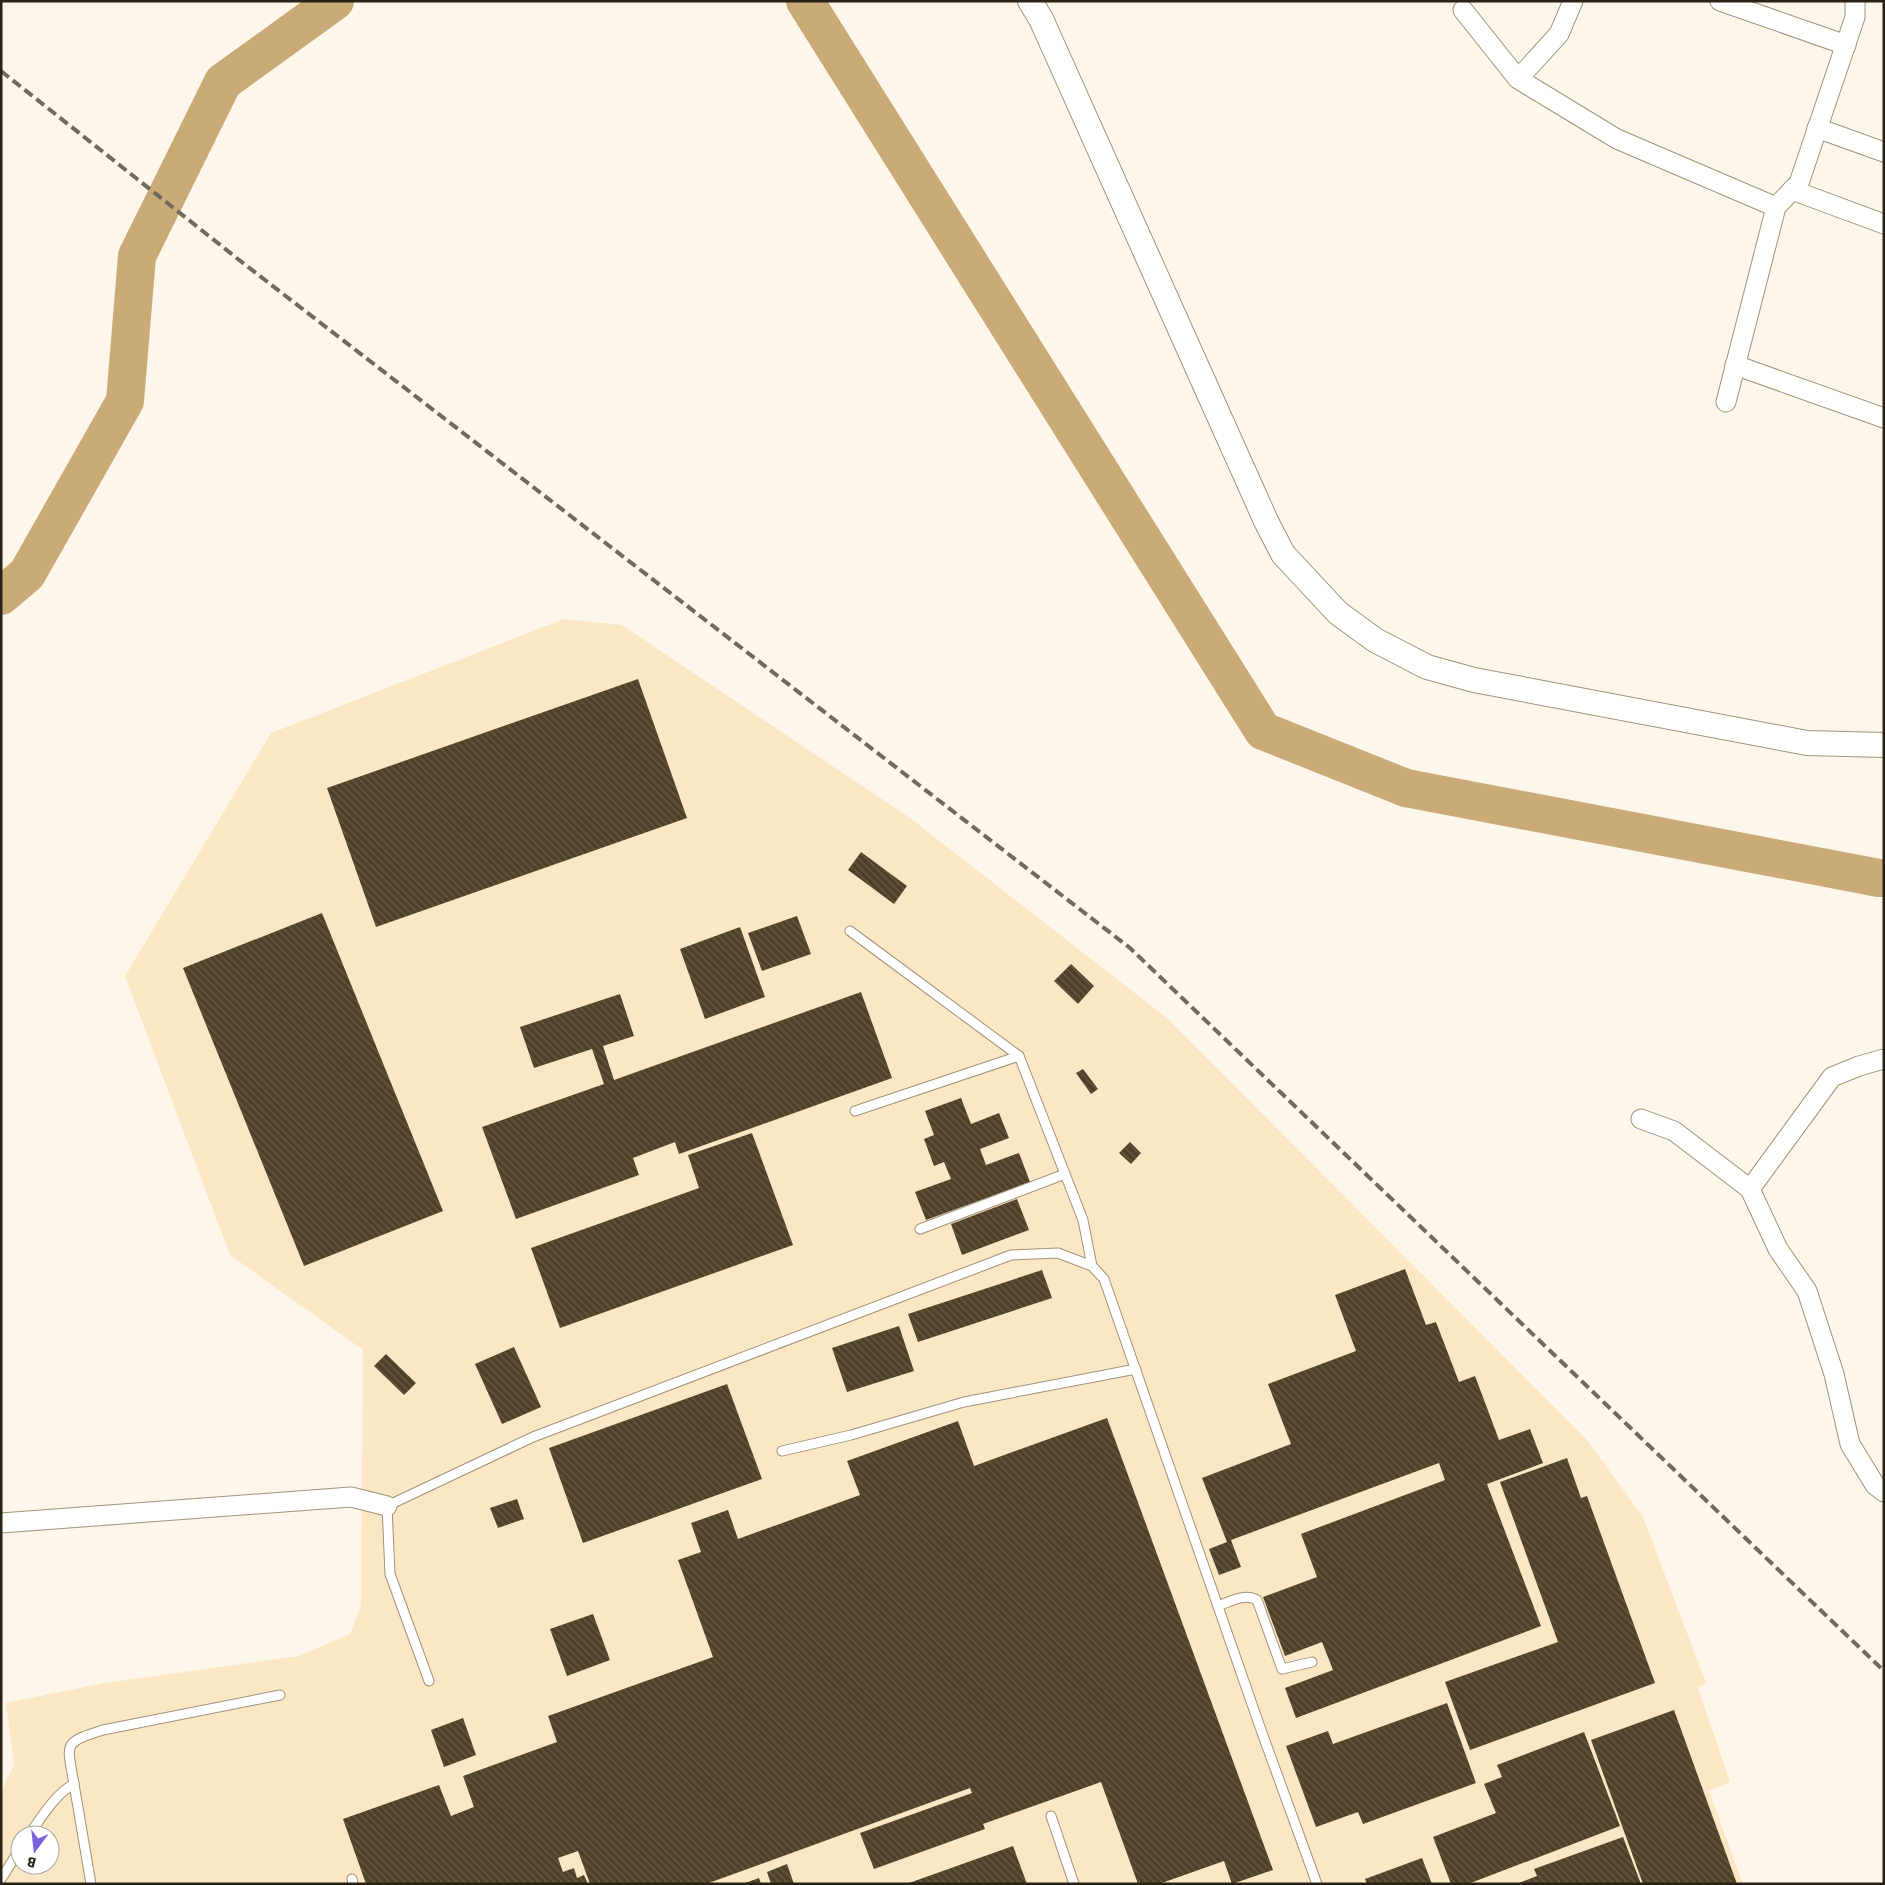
<svg xmlns="http://www.w3.org/2000/svg" width="1885" height="1885" viewBox="0 0 1885 1885" font-family="Signika,sans-serif">
<style>
.built{fill:#fce7c4;fill-rule:evenodd}
.lines{fill:none;stroke-linecap:round;stroke-linejoin:round}
.river{stroke:#caab77;stroke-width:38}
.building{fill:url(#building-back-hatch)}
.service-casing{stroke:#a29278;stroke-width:11}
.minor-casing{stroke:#a29278;stroke-width:21}
.tertiary-casing{stroke:#a29278;stroke-width:26}
.service{stroke:#fff;stroke-width:9}
.minor{stroke:#fff;stroke-width:19}
.tertiary{stroke:#fff;stroke-width:24}
.rail{stroke:#6f695e;stroke-width:4;stroke-dasharray:10 5;stroke-linecap:butt}
</style>
<defs>
<pattern id="building-back-hatch" width="6" height="6" patternUnits="userSpaceOnUse" patternTransform="scale(1.25)"><rect width="6" height="6" fill="#4f4129"/><path d="M-1 5l2 2M0 0l6 6M5-1l2 2" fill="none" stroke="#655a46"/></pattern>
</defs>
<rect width="100%" height="100%" fill="#fdf6eb"/>
<!-- built -->
<path class="built" d="M564,619L622,625L910,818L1167,1018L1587,1440L1643,1517L1706,1683L1698,1688L1730,1782L1709,1791L1743,1884H1V1792L14,1764L6,1703L105,1683L299,1656L350,1634L361,1605L363,1350L230,1255L125,976L271,733ZM20,1835H50V1865H20Z"/>
<g class="lines">
<!-- river -->
<g class="river">
<polyline points="805,1 1263,731 1406,788 1879,878 1884,878"/>
<polyline points="1,596 27,574 125,401 137,256 223,82 335,1"/>
</g>
</g>
<!-- building -->
<g class="building">
<polygon points="638,679 687,818 376,927 327,788"/>
<polygon points="861,852 907,886 894,904 848,870"/>
<polygon points="322,913 443,1211 304,1266 183,968"/>
<polygon points="797,916 811,954 762,971 748,933"/>
<polygon points="740,927 765,997 705,1019 680,949"/>
<polygon points="1071,964 1094,986 1078,1004 1054,981"/>
<polygon points="861,992 892,1078 679,1154 675,1142 633,1158 639,1175 516,1219 482,1127 604,1084 592,1049 534,1068 520,1027 620,994 634,1036 603,1046 614,1080"/>
<polygon points="1083,1069 1098,1089 1091,1094 1076,1073"/>
<polygon points="961,1098 971,1124 999,1113 1009,1138 980,1149 986,1165 1019,1153 1030,1182 926,1220 915,1192 951,1179 944,1162 934,1166 924,1139 934,1135 925,1111"/>
<polygon points="752,1133 793,1245 560,1328 531,1248 699,1188 688,1155"/>
<polygon points="1130,1142 1141,1153 1131,1164 1119,1153"/>
<polygon points="1017,1199 1029,1230 962,1255 951,1224"/>
<polygon points="1405,1269 1426,1325 1436,1322 1459,1382 1475,1376 1499,1440 1530,1429 1543,1463 1487,1484 1541,1626 1296,1718 1285,1688 1333,1670 1322,1642 1285,1656 1263,1597 1317,1577 1301,1534 1445,1480 1439,1463 1231,1540 1241,1567 1219,1575 1209,1549 1227,1542 1202,1478 1291,1444 1268,1384 1356,1351 1335,1295"/>
<polygon points="1042,1270 1052,1298 918,1342 908,1314"/>
<polygon points="899,1326 914,1371 847,1392 832,1348"/>
<polygon points="514,1347 541,1407 502,1424 475,1364"/>
<polygon points="386,1354 416,1383 404,1395 374,1366"/>
<polygon points="727,1384 762,1479 583,1543 549,1448"/>
<polygon points="1107,1418 1273,1870 1232,1884 1224,1861 1159,1884 1138,1884 1101,1782 983,1824 985,1829 874,1869 860,1833 972,1793 970,1788 706,1884 590,1884 578,1851 558,1858 563,1872 574,1868 577,1878 584,1875 588,1884 366,1884 343,1819 439,1785 451,1816 474,1807 463,1776 557,1742 548,1716 713,1657 678,1560 701,1552 691,1523 728,1510 738,1539 860,1495 847,1461 958,1421 974,1466"/>
<polygon points="1567,1458 1581,1498 1587,1496 1655,1683 1470,1750 1445,1682 1558,1642 1500,1482"/>
<polygon points="517,1499 524,1519 498,1528 490,1508"/>
<polygon points="593,1614 610,1660 567,1676 550,1629"/>
<polygon points="1447,1703 1476,1783 1363,1824 1358,1812 1316,1827 1286,1746 1328,1731 1333,1744"/>
<polygon points="1674,1710 1737,1884 1643,1884 1591,1740"/>
<polygon points="463,1718 476,1755 444,1767 431,1730"/>
<polygon points="1584,1732 1620,1826 1468,1884 1451,1884 1433,1837 1496,1813 1484,1784 1502,1777 1497,1765"/>
<polygon points="1623,1837 1641,1884 1516,1884 1537,1876 1534,1869"/>
<polygon points="1013,1846 1027,1884 909,1884 909,1883"/>
<polygon points="1422,1858 1432,1884 1367,1884 1365,1879"/>
<polygon points="787,1864 794,1884 771,1884 767,1872"/>
<polygon points="759,1878 761,1884 745,1884 745,1883"/>
</g>
<g class="lines">
<!-- service casing -->
<g class="service-casing">
<g id="service">
<polyline points="850,931 1019,1056 1083,1220 1092,1266"/>
<polyline points="855,1111 1019,1056"/>
<polyline points="920,1229 1065,1174"/>
<polyline points="782,1451 851,1435 964,1402 1136,1369"/>
<path d="M1218,1606C1231,1601 1245,1593 1257,1600L1282,1669L1312,1662"/>
<polyline points="429,1681 390,1574 387,1506 533,1437 1011,1255 1058,1253 1092,1266 1104,1279 1261,1730 1317,1884"/>
<path d="M74,1784C67,1743 62,1743 103,1730L280,1695"/>
<polyline points="1051,1816 1074,1884"/>
<path d="M29,1835C41,1818 55,1794 74,1784L91,1884"/>
<polyline points="1,1879 20,1849"/>
<polyline points="352,1879 353,1884"/>
</g>
</g>
<!-- minor casing -->
<g class="minor-casing">
<g id="minor">
<polyline points="1720,1 1846,45"/>
<polyline points="1463,10 1518,79 1617,139 1776,207"/>
<polyline points="1518,79 1559,34 1573,1"/>
<polyline points="1817,128 1884,152"/>
<polyline points="1792,190 1884,224"/>
<polyline points="1735,365 1884,418"/>
<polyline points="1726,402 1776,207 1799,183 1855,17 1855,1"/>
<polyline points="1641,1119 1674,1131 1750,1189 1778,1249 1807,1291 1834,1374 1850,1444 1875,1485 1884,1492"/>
<polyline points="1750,1189 1832,1077 1859,1066 1884,1059"/>
<polyline points="1,1523 351,1497 387,1506"/>
</g>
</g>
<!-- tertiary casing -->
<g class="tertiary-casing">
<polyline id="tertiary" points="1030,1 1041,19 1266,521 1283,554 1338,613 1375,640 1427,667 1474,680 1807,743 1884,745"/>
</g>
<!-- service -->
<use href="#service" class="service"/>
<!-- minor -->
<use href="#minor" class="minor"/>
<!-- tertiary -->
<use href="#tertiary" class="tertiary"/>
<!-- rail -->
<polyline class="rail" points="1,71 243,263 1130,948 1884,1671"/>
</g>
<!-- border -->
<rect width="1885" height="1885" fill="none" stroke="#282217" stroke-width="5"/>
<!-- north arrow -->
<g transform="translate(35 1850) rotate(195)"><circle r="24" fill="#ffffff" stroke="#a9a7a2"/>
<path d="M0-4L9 19L0 12L-9 19Z" fill="#7c5fda"/>
<text y="-8" font-size="14" font-weight="bold" text-anchor="middle" fill="#282217">B</text>
</g>
</svg>
